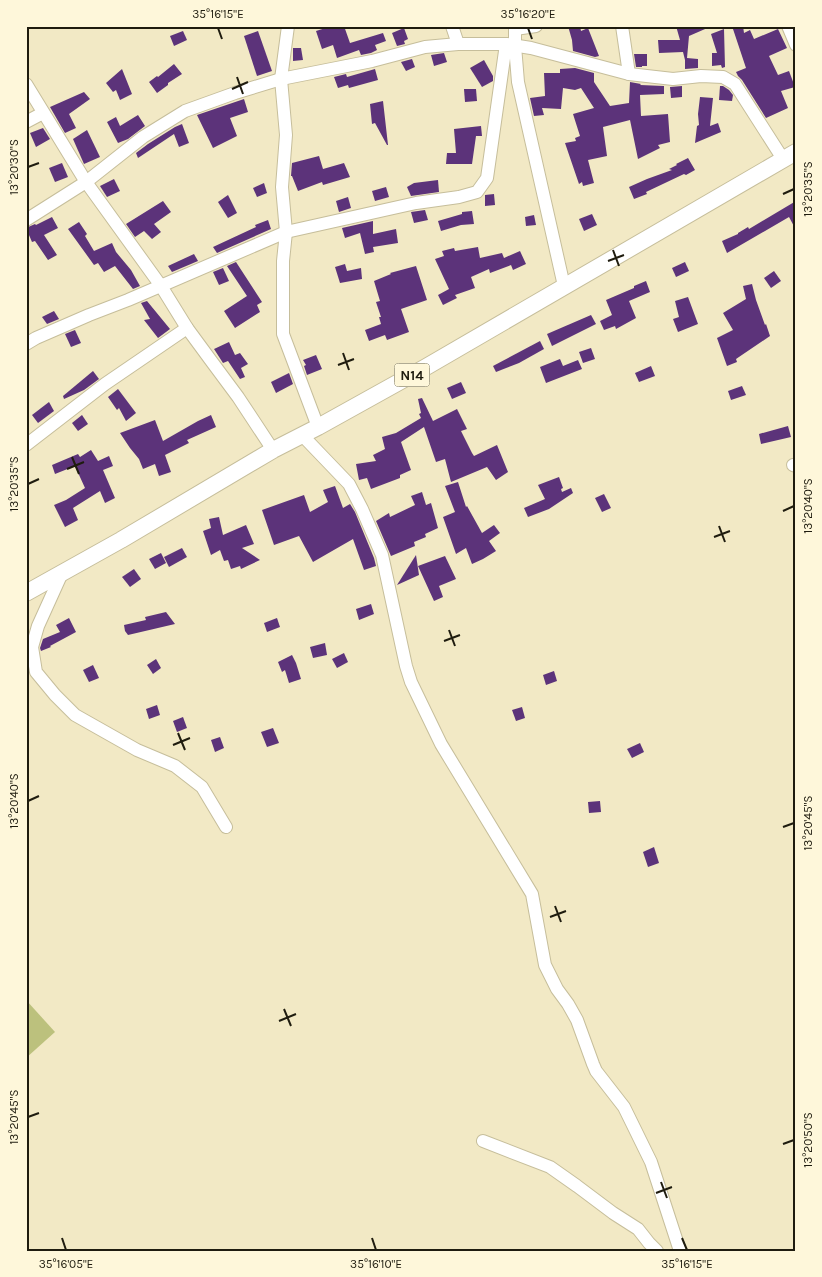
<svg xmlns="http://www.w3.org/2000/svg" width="822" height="1277" viewBox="0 0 822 1277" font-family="Karla,sans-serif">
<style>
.green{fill:#bcc17d}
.building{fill:#5c337a}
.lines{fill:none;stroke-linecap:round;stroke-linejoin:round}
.minor-casing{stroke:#c6be9b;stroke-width:14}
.major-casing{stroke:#c6be9b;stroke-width:18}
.minor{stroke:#fff;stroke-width:12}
.major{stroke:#fff;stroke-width:16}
.ticks{fill:none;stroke:#1f1c0f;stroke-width:2}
.labels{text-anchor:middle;stroke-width:5;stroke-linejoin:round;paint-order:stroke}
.shield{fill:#fef7da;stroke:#625e4c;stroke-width:1}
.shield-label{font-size:14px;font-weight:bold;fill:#1f1c0f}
.neatline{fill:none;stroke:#1f1c0f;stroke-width:2}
.ticks-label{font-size:12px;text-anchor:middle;fill:#1f1c0f}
</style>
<rect width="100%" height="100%" fill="#f2e9c5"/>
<!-- green -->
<polygon class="green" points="26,1000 55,1032 26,1058"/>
<!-- building -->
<g class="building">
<polygon points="332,26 344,26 350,43 383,33 386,41 375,45 377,50 371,53 361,55 359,50 337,58 333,45 322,49 316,31"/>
<polygon points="568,26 580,26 581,31 588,28 599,56 595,57 573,51 572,40"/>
<polygon points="676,26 712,26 689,36 687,58 698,59 698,68 685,69 685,60 683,52 659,53 658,40 680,40"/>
<polygon points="732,26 743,26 744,33 750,30 754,39 778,29 787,48 769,56 778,75 789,71 795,87 781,91 788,108 766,118 742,80 738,76 736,72 746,68"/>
<polygon points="404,28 408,39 404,41 405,44 397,46 392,33"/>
<polygon points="724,29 725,67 722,68 721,65 712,66 712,53 717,53 711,34"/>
<polygon points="183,31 187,40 174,46 170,36"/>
<polygon points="258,31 272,71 257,76 244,36"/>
<polygon points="293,48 301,48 303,60 293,61"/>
<polygon points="444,53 447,62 434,66 431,55"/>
<polygon points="634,54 647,54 647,66 642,66 642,67 636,67"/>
<polygon points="412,59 415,67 406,71 401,62"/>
<polygon points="484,60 493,76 493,81 482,87 470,68"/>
<polygon points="174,64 182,74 168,83 168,85 157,93 149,82 157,76 158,77"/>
<polygon points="575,68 594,73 594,82 610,106 629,103 630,82 641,84 640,85 664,86 664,94 640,95 641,116 668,114 670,142 658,145 660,148 638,159 630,120 603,127 607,156 588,160 594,183 583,186 582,182 579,184 565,143 576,141 575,138 580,136 573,114 594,108 581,88 575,90 563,88 561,109 542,108 544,115 534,116 530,98 545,96 544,73 560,73 560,69"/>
<polygon points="122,69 132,94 120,100 116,90 113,92 106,83"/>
<polygon points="375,69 378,80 349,88 348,85 338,88 334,77 346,74 347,77"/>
<polygon points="682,86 682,97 671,98 670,87"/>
<polygon points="720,86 723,86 729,90 733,95 732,101 719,100"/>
<polygon points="464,89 476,89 477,101 465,102"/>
<polygon points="84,92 90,99 69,114 76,128 65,133 50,107"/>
<polygon points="700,97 713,98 710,126 718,123 721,132 695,143 697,126 699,125 698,114"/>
<polygon points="244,99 248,112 230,118 237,136 213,148 197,115"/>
<polygon points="383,101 388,145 387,145 375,123 372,124 370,104"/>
<polygon points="138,115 145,126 128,139 118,143 107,122 116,117 120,126"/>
<polygon points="182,124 189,143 179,147 174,134 138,158 136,153 148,144 175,127"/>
<polygon points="481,126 482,136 476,136 472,164 446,164 447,153 456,153 454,129"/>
<polygon points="43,128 50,139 36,147 30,133"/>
<polygon points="87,130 100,157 84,164 73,139"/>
<polygon points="319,156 323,169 344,163 350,177 323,185 322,182 298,191 292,176 291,176 292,163"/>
<polygon points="688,158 695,170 686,175 684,174 646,192 647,194 634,199 629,187 647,179 672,170 669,169 677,165 676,164"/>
<polygon points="62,163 68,177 55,182 49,168"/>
<polygon points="114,179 120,191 107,197 100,186"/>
<polygon points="438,180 439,192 411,196 407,187 414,183"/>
<polygon points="264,183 267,193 257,197 253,188"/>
<polygon points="386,187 389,197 375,201 372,191"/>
<polygon points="494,194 495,205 485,206 485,195"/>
<polygon points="228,195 237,213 228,218 218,202"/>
<polygon points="348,197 351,208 339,212 336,201"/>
<polygon points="163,201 171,212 154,224 161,232 152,239 144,231 135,237 126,224"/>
<polygon points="796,201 796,230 789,217 727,253 722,241 738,234 738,233 748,227 749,229"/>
<polygon points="425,210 428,220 414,223 411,212"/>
<polygon points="472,211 474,224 461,225 441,231 438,221 462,214 462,212"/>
<polygon points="592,214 597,225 584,231 579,219"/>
<polygon points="534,215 536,225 526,226 525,217"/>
<polygon points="52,217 58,228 44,235 57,255 48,260 35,241 32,242 26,228 35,224 36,225"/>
<polygon points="268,220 271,229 217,253 213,247 256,227 255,225"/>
<polygon points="373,221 373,234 396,229 398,243 373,247 374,252 365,254 360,233 345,238 342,228"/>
<polygon points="79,222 87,234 85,236 94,251 112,243 116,252 131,270 140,286 133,289 115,266 104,272 98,263 94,265 68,229"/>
<polygon points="478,247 480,258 502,253 504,258 520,251 526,264 513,270 511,265 490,273 489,269 471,277 475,288 455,295 457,298 443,305 438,295 449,289 435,259 444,256 442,251 454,248 455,251"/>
<polygon points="194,254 198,261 172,272 168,266"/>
<polygon points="236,262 262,302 257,305 260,312 235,328 224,311 247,296 227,266"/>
<polygon points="685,262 689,271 676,277 672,268"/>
<polygon points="345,264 347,271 361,268 362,279 340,283 335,267"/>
<polygon points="416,266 427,300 401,309 409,332 387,340 385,335 369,341 365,330 381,324 379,317 381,317 376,302 380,301 374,281 391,274 390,273"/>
<polygon points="223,268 229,281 219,285 213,272"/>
<polygon points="774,271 781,281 771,288 764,278"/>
<polygon points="646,281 650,292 629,301 636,318 616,329 615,326 604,330 600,321 612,315 606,300 634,288 634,286"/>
<polygon points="752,284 756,300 765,325 766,324 770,336 736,359 737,362 727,366 717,338 733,330 723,313 746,299 743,286"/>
<polygon points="688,297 698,324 678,332 673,319 679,317 675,301"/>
<polygon points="147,301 170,329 158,338 144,320 150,319 141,303"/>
<polygon points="54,311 59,319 47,324 42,317"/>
<polygon points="591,315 596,324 552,346 547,334"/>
<polygon points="75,330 81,343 71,347 65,334"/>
<polygon points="540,341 544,349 519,363 496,372 493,366"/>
<polygon points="229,342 235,355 240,353 248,364 241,368 245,377 240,379 228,361 223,363 214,349"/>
<polygon points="591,348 595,359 583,363 579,352"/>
<polygon points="316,355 322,369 307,375 304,366 306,365 303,360"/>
<polygon points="560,359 563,366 578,360 582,369 546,383 540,367"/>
<polygon points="651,366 655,376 639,382 635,373"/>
<polygon points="93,371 99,379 84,390 64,399 63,396"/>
<polygon points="289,373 293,384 276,393 271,382"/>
<polygon points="461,382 466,393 452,399 447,388"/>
<polygon points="742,386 746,395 731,400 728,391"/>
<polygon points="118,389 136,413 126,421 119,408 117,410 108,397"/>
<polygon points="422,398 433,421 457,409 467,429 461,431 472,453 474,456 497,445 508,472 496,480 487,467 451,482 445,459 436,462 424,427 401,442 411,470 400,475 400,478 371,489 367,478 359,480 356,464 376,461 373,455 385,449 382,437 396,433 421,418 419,414 421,413 418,399"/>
<polygon points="49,402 54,411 38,423 32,415"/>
<polygon points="82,415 88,424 78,431 72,423"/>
<polygon points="211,415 216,427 187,440 189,443 165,455 171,472 159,476 155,464 143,469 139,459 130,448 120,433 155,420 163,441 198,421"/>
<polygon points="788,426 791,437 761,444 759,434"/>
<polygon points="91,450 98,461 109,456 113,466 103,470 115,498 105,503 100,491 73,508 78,520 65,527 54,505 66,500 85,488 75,466 55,474 52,465 78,454 80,457"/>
<polygon points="559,477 563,488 561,489 562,492 571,488 573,493 549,509 528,517 524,508 545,499 538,485"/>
<polygon points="458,482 466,507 467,506 482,533 494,525 500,533 489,541 496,551 483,559 472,564 466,548 456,554 443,517 455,512 445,486"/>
<polygon points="335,486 343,508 350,504 355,512 374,558 376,566 364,570 353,539 313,562 299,536 274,545 262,510 304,495 310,512 328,502 323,490"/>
<polygon points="422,492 426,505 431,503 438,528 425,534 426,537 414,542 415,546 391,556 376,521 389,513 390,517 415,505 411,496"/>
<polygon points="604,494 611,508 602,512 595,498"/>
<polygon points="219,517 223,535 246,525 254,544 242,548 260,560 241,569 240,566 231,569 228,560 224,561 220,550 211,555 203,531 211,528 209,519"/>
<polygon points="182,548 187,557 169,567 164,557"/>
<polygon points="161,553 166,563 155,569 149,559"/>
<polygon points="416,555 419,575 397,585"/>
<polygon points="445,556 456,579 439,586 443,597 434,601 418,566"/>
<polygon points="134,569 141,579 130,587 122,577"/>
<polygon points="371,604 374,614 359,620 356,609"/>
<polygon points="166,612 175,624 128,635 125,631 124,625 146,620 145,617"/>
<polygon points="69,618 76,632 50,646 51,647 41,651 40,648 43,639 60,632 56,625"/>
<polygon points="277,618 280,627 267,632 264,623"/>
<polygon points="325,643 327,655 313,658 310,647"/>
<polygon points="344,653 348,662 337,668 332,659"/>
<polygon points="292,655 296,663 301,679 289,683 285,670 282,672 278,662"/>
<polygon points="156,659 161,668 153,674 147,665"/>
<polygon points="93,665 99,678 89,682 83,670"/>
<polygon points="554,671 557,681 546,685 543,675"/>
<polygon points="157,705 160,715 149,719 146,709"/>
<polygon points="522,707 525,718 516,721 512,710"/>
<polygon points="183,717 187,728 177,732 173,721"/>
<polygon points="273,728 279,743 267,747 261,732"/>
<polygon points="220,737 224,748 215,752 211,740"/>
<polygon points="640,743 644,752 632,758 627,749"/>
<polygon points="600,801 601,812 589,813 588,802"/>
<polygon points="654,847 659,863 648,867 643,852"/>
</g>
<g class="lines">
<!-- minor casing -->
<g class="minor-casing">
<g id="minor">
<polyline points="288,26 281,79 286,135 282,187 286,232 283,261 283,334 318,427"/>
<polyline points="452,26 458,44"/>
<polyline points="515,26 515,46 518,82 564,286"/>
<polyline points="622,26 629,74"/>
<polyline points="788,26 796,45"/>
<polyline points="515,29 536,26"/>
<polyline points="26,84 86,182 161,286 187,328 212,362 238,397 273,450"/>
<polyline points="26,122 43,113"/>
<polyline points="26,220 86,182 143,137 185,111 235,93 281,79 372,61 425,47 458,44 506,44 531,48 629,74 673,79 701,76 723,77 735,84 783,159"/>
<polyline points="26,344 36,338 89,315 128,300 286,232 416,203 459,197 477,192 487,178 506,44"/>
<polyline points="302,435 349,484 362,509 382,555 406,666 411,682 441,744 532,894 545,965 557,989 568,1004 577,1020 593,1064 596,1071 624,1107 651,1162 680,1251"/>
<polyline points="26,445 105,384 187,328"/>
<polyline points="793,465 796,466"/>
<polyline points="62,573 38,626 32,647 36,672 55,695 75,715 137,750 175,766 202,787 226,827"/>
<polyline points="483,1141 550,1167 577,1186 613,1213 638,1229 649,1243 657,1251"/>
</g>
</g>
<!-- major casing -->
<g class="major-casing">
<polyline id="major" points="26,593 121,540 273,450 318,427 426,367 796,152"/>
</g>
<!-- minor -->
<use href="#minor" class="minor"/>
<!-- major -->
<use href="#major" class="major"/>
</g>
<!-- ticks -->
<path class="ticks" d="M218,28L222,39M528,28L532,39M237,77L243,94M232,89L248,82M28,167L39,163M783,194L794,189M613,250L619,266M608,261L624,255M343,353L349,370M338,365L354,359M72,457L79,474M67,469L84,462M28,484L39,479M783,511L794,506M719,526L725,542M714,537L730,531M449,630L455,646M444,641L460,635M178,733L185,750M173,745L190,738M28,801L39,796M783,827L794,823M555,906L561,922M550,917L566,911M284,1009L291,1026M279,1021L296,1014M28,1117L39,1113M783,1144L794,1140M661,1182L667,1198M656,1193L672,1187M62,1238L66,1250M372,1238L376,1250M682,1238L687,1250"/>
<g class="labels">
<!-- shield labels -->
<rect class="shield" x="394.5" y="363.5" width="35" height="23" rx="4"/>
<g class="shield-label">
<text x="412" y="380">N14</text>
</g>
</g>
<!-- border -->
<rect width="822" height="1277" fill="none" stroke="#fef7da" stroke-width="55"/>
<rect x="28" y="28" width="766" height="1222" class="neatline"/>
<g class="ticks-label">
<text x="218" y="18">35°16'15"E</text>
<text x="528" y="18">35°16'20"E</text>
<text transform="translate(14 167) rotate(-90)" y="4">13°20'30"S</text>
<text transform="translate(808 189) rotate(-90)" y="4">13°20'35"S</text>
<text transform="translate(14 484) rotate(-90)" y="4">13°20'35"S</text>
<text transform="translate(808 506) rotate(-90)" y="4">13°20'40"S</text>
<text transform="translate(14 801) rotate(-90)" y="4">13°20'40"S</text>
<text transform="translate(808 823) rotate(-90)" y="4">13°20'45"S</text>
<text transform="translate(14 1117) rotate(-90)" y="4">13°20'45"S</text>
<text transform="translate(808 1140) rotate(-90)" y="4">13°20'50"S</text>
<text x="66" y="1268">35°16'05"E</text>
<text x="376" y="1268">35°16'10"E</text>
<text x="687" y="1268">35°16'15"E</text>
</g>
</svg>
